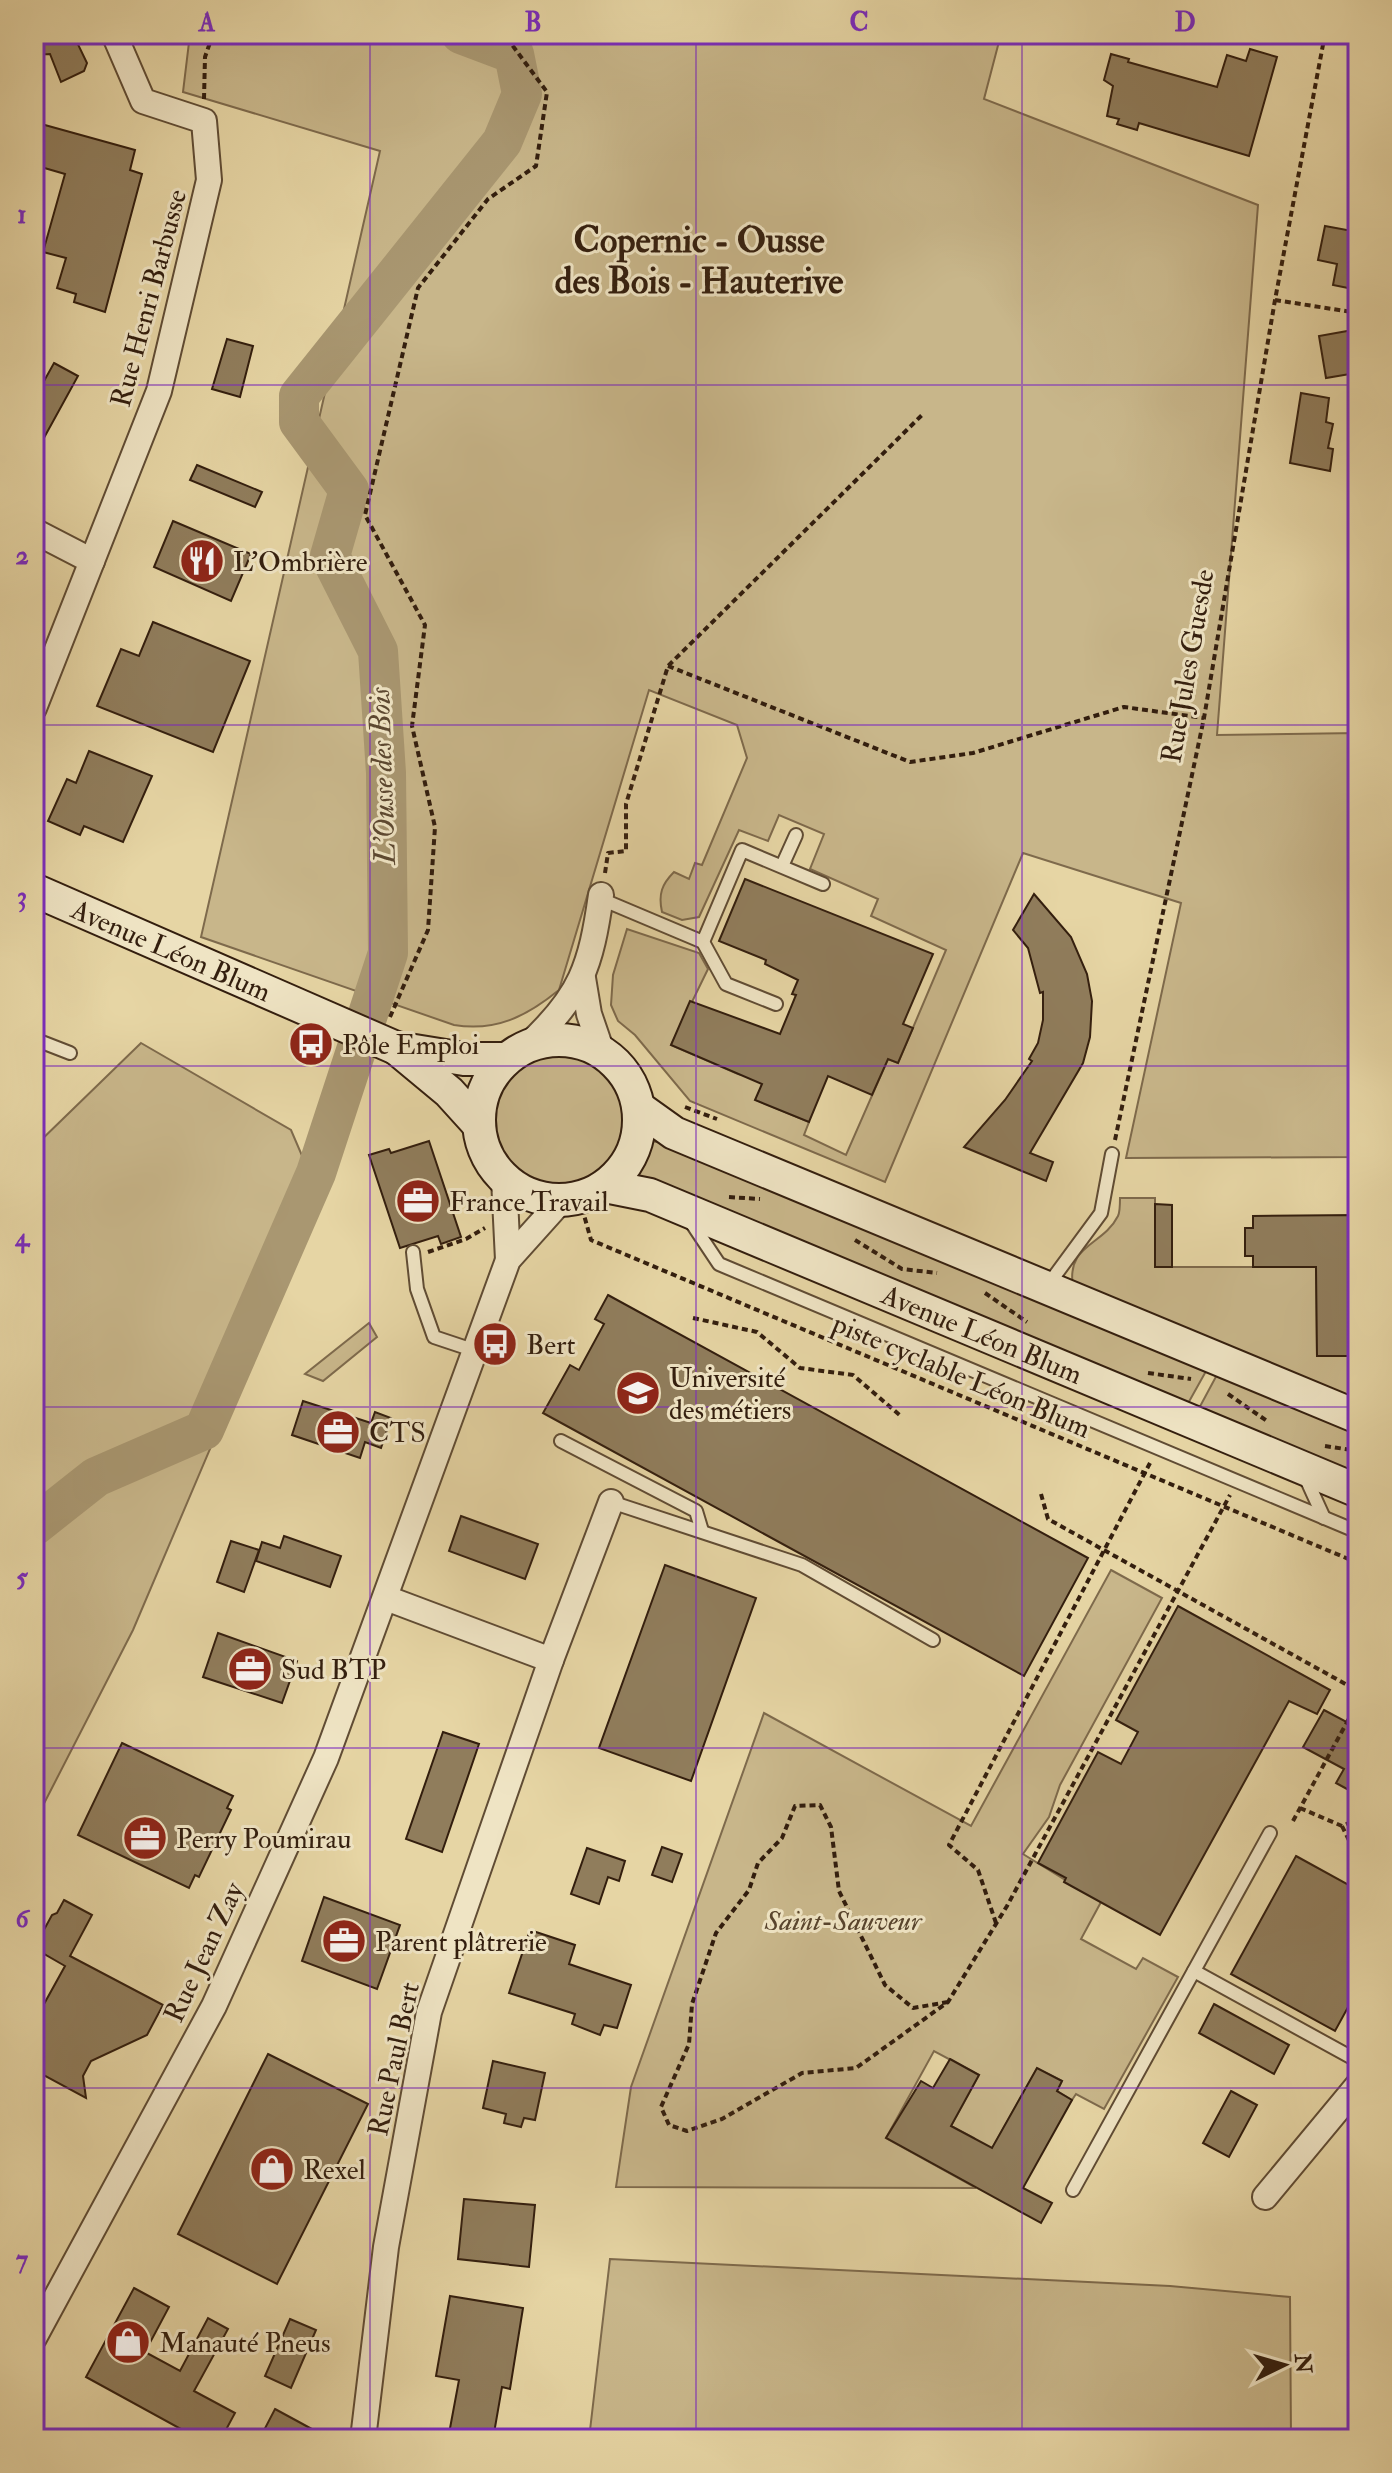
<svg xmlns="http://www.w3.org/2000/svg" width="1392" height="2473" viewBox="0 0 1392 2473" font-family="'IM FELL Double Pica',serif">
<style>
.green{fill:#c8b68a;stroke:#7e6a4c;stroke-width:2}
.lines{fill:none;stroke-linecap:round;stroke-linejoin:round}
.river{stroke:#a99771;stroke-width:40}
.building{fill:#907d5c;stroke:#331e0e;stroke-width:2}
.lane-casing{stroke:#604c34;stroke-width:16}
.street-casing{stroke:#604c34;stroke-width:28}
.secondary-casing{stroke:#331e0e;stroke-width:36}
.path{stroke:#331e0e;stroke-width:4;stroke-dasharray:6 4;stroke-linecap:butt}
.lane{stroke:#efe4c4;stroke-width:12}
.street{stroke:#efe4c4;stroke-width:24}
.secondary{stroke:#efe4c4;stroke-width:32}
.grid{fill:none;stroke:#7b2cbf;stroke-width:2;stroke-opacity:0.55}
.labels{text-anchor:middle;stroke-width:6;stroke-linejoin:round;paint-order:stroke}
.street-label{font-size:28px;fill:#331e0e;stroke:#efe4c4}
.poi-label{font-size:28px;fill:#331e0e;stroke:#efe4c4;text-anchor:start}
.park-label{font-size:28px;font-style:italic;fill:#58442d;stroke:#efe4c4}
.water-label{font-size:30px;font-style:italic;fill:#5c4831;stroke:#efe4c4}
.district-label{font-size:36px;font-weight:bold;fill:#331e0e;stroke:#efe4c4}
.neatline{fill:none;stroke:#7b2cbf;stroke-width:3}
.grid-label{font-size:26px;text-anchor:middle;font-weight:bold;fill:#7b2cbf}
</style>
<rect width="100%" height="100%" fill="#e6d5a4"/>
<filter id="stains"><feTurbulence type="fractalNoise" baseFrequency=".0025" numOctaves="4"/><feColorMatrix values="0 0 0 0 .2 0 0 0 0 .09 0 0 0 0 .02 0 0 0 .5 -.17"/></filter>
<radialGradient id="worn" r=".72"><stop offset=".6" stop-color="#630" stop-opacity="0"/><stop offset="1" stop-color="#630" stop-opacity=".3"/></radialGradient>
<!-- green -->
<g class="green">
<path d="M190,34H1001L984,99L1258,205L1217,735L1358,733V1157L1126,1158L1181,903L1023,853L885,1182L690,1101L635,1035L618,1021L611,1005L613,975L627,929L699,953L708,969L671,1045L738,1074L764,1080L756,1100L809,1122L804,1135L846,1155L888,1059L898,1063L946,950L871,916L878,899L810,869L824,834L779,815L768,841L739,830L699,917L682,920L662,912C658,894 662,884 674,872L689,879L695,863L702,865L747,758L737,725L649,690L559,990C527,1016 496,1032 454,1025L201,937L380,151L183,92Z"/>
<polygon points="141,1043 291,1130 303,1158 301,1235 133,1630 34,1823 34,1147"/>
<circle cx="561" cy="1119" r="67"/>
<polygon points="651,1141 663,1143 1210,1364 1186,1407 637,1179"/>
<path d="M1120,1198H1155V1267H1316L1317,1356H1358V1403L1073,1287C1066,1244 1103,1246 1118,1216C1120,1212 1120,1203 1120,1198Z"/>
<polygon points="369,1323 377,1337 323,1381 305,1374"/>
<polygon points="1219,1371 1358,1429 1358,1480 1197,1412"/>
<polygon points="1111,1570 1162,1598 1060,1785 1049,1817 1023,1854 1101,1902 1081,1939 1136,1969 1143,1958 1178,1977 1104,2109 1076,2094 1072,2100 1057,2091 1062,2081 1037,2068 988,2156 974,2138 951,2126 979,2075 934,2051 886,2138 976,2188 616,2187 631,2087 764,1713 971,1826"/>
<polygon points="610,2259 1170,2286 1290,2297 1291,2439 589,2439"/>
</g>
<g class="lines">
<!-- river -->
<polyline class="river" points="34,1526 96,1477 204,1430 316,1173 388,953 386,773 378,651 330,556 349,490 299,422 299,396 502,142 522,94 514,54 461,34"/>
</g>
<!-- building -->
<g class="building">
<polygon points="58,34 73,34 87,63 84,71 61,82 50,54 34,55 34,45"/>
<polygon points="1250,49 1277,57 1249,156 1139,123 1137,130 1117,124 1119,119 1107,116 1113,86 1104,80 1111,54 1129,59 1128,62 1217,87 1227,55 1246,61"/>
<polygon points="34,122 135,150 130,170 142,174 105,312 74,302 76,294 57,288 66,258 43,252 65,174 34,165"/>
<polygon points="1325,226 1358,232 1358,290 1333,285 1337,264 1318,260"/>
<polygon points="1353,330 1356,373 1326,378 1319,336"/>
<polygon points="227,339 253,346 240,397 212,389"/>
<polygon points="54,363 78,376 34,456 34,399"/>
<polygon points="1301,393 1329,398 1326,422 1333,424 1328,448 1333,449 1330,471 1290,463"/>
<polygon points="197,465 262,492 255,507 190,480"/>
<polygon points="173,521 251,554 231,601 154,567"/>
<polygon points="153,622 250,661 213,752 97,706 121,649 139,656"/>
<polygon points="89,751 152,776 123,842 84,826 80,835 48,821 67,779 76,783"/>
<polygon points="745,879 933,954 903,1024 913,1028 898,1063 888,1059 872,1095 828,1076 809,1122 755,1100 762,1084 671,1045 690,1001 780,1034 796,995 792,994 798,980 765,964 766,960 719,941"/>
<polygon points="1034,894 1071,937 1087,974 1092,1001 1090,1037 1083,1063 1030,1153 1053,1162 1046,1181 964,1147 1005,1100 1032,1061 1029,1059 1038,1043 1043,1020 1043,992 1040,993 1028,948 1013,930"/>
<polygon points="429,1141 461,1237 441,1244 438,1236 400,1248 369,1155 389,1149 391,1153"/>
<polygon points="1155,1204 1172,1205 1172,1267 1155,1267"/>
<polygon points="1358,1215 1358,1356 1317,1356 1316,1267 1253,1267 1253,1256 1245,1256 1245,1228 1253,1228 1253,1216"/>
<polygon points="608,1295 1088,1558 1024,1676 543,1413 570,1365 579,1370 604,1324 595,1319"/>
<polygon points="303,1401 371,1423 375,1412 391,1418 381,1448 365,1442 360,1458 292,1435"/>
<polygon points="461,1516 538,1544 525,1579 449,1551"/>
<polygon points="284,1536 341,1556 330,1587 256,1561 262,1542 280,1548"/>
<polygon points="231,1541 259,1550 244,1592 217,1582"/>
<polygon points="665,1565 756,1598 691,1781 599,1748"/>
<polygon points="1178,1606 1330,1690 1317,1714 1289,1701 1160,1935 1064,1882 1066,1878 1038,1863 1098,1752 1121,1764 1138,1732 1116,1720"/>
<polygon points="218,1633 297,1661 282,1703 203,1677"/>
<polygon points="1324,1710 1358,1728 1358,1795 1336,1783 1344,1769 1303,1747"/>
<polygon points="443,1732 479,1744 442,1852 406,1839"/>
<polygon points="122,1743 233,1796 227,1808 231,1810 199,1877 195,1875 189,1888 78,1835"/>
<polygon points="662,1847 682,1854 672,1882 652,1875"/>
<polygon points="587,1848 625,1861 619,1881 608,1877 599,1904 571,1894"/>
<polygon points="1296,1856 1358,1890 1358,1989 1335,2031 1231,1974"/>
<polygon points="324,1897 400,1925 377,1989 302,1961"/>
<polygon points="64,1900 92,1915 70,1956 163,2005 147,2035 91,2061 83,2076 86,2098 34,2070 34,2010 39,2013 65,1966 34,1948 52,1915 57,1913"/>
<polygon points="530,1930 575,1945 569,1964 631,1985 617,2028 604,2025 600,2035 572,2024 575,2014 509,1993"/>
<polygon points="1214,2004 1289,2045 1274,2074 1199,2033"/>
<polygon points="268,2054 368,2104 277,2284 178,2234"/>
<polygon points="950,2059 979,2075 951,2126 992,2148 1037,2068 1062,2081 1057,2091 1072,2100 1023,2188 1052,2203 1041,2223 886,2138 921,2081 933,2088"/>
<polygon points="493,2061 545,2073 535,2120 524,2118 521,2127 504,2123 506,2114 483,2108"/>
<polygon points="1231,2091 1257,2105 1229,2157 1203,2143"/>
<polygon points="464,2199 535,2205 529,2267 458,2259"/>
<polygon points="134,2288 169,2307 145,2352 180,2371 208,2318 228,2329 194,2391 235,2413 221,2439 199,2439 86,2377"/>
<polygon points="450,2296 523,2308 510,2389 502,2387 493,2439 448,2439 459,2380 436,2376"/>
<polygon points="290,2319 316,2330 291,2388 265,2376"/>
<polygon points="275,2409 299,2422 330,2439 271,2439 262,2434"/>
</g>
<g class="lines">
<!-- lane casing -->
<g class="lane-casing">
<g id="lane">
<polyline points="782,866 796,835"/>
<polyline points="601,899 703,942 726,984 776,1004"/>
<polyline points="703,942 742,850 823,884"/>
<polyline points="34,1039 70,1053"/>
<polyline points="689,1219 719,1264 1358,1532"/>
<polyline points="413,1252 417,1289 434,1337 476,1351"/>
<polyline points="1048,1285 1101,1213 1112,1154"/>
<polyline points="561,1441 696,1511 702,1531"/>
<polyline points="1304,1474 1324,1518"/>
<polyline points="611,1502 802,1565 933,1640"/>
<polyline points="1194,1971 1358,2061"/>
<polyline points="1073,2190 1270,1833"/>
</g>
</g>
<!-- street casing -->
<g class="street-casing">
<g id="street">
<polyline points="34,531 92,561"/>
<polyline points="34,708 159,391 209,180 204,121 143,101 114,34"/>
<polyline points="583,978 589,1014 602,1052"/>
<path d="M528,1045C581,996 591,966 601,895"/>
<polyline points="504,1179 508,1260"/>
<polyline points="551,1660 611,1502"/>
<polyline points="1265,2197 1358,2085"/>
<polyline points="34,2338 214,2006 326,1758 508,1260 561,1201"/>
<polyline points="363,2439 386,2247 429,2012 551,1660 386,1598"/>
</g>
</g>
<!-- secondary casing -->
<g class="secondary-casing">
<g id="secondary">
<path id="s1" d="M34,890L396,1048L464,1059H506"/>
<circle cx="559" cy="1120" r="80"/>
<polyline points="396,1048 449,1092 478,1124"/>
<polyline points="639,1108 674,1133 1358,1417"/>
<path id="s2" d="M605,1186L650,1195L1358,1491"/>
</g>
</g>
<!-- path -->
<g class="path">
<polyline points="204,99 205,57 213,34"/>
<polyline points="1275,300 1358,313"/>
<polyline points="668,666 910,762 973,753 1124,707 1204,718"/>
<polyline points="605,873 608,853 626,851 626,804 668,666 922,415"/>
<polyline points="390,1017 428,930 435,827 412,726 425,625 365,515 418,288 488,199 536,166 547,92 504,34"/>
<polyline points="685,1107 717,1119"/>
<polyline points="1115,1140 1204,718 1275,300 1325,34"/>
<polyline points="729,1197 760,1199"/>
<polyline points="582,1208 591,1240 1358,1563"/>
<polyline points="855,1240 902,1269 937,1273"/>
<polyline points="428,1252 466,1239 485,1228"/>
<polyline points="985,1293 1027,1322"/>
<polyline points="693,1318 757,1332 800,1368 853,1375 902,1417"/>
<polyline points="1148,1373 1191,1379"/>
<polyline points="1228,1394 1267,1421"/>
<polyline points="1325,1446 1358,1451"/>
<polyline points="1041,1494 1048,1519 1358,1691"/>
<polyline points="1300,1808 1342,1826 1358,1819"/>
<polyline points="1293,1821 1358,1702"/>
<polyline points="1342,1826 1358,1859"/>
<polyline points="996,1923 978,1870 949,1845 1150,1463"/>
<polyline points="948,2002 913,2008 885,1985 839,1891 831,1827 820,1805 795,1806 782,1838 758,1863 749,1890 716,1933 692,2004 689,2044 661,2107 669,2125 687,2131 722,2119 802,2073 856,2068 948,2002 1007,1906 1230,1495"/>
</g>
<!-- lane -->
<use href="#lane" class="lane"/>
<!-- street -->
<use href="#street" class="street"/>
<!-- secondary -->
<use href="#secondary" class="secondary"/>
</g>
<!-- grid -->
<path class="grid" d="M370,34V2439M696,34V2439M1022,34V2439M34,385H1358M34,725H1358M34,1066H1358M34,1407H1358M34,1748H1358M34,2088H1358"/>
<!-- icons -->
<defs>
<g id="restaurant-disc" transform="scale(2.3)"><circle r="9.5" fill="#8f2418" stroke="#efe4c4"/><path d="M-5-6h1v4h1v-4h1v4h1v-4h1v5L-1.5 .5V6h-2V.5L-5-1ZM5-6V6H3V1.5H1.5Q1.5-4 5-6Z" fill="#fff"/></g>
<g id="bus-disc" transform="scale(2.3)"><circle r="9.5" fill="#8f2418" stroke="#efe4c4"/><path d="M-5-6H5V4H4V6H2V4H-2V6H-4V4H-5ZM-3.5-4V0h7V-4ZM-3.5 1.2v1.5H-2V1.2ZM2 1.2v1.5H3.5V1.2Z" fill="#fff"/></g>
<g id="office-disc" transform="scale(2.3)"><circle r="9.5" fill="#8f2418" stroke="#efe4c4"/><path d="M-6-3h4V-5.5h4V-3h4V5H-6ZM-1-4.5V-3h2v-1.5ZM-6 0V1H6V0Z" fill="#fff"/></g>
<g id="university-disc" transform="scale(2.3)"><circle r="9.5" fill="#8f2418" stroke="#efe4c4"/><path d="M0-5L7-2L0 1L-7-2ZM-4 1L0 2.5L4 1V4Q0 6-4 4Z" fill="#fff"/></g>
<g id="shop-disc" transform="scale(2.3)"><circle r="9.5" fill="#8f2418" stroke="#efe4c4"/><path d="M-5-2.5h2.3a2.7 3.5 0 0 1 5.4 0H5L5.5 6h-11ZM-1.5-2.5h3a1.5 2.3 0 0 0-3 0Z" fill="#fff"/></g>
</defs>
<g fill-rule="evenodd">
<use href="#restaurant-disc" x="202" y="561"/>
<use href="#bus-disc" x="311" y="1044"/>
<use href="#office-disc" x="418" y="1201"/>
<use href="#bus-disc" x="495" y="1344"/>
<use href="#university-disc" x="638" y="1393"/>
<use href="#office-disc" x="338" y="1432"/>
<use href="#office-disc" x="250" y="1669"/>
<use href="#office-disc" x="145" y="1838"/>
<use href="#office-disc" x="344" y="1941"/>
<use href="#shop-disc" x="272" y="2169"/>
<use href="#shop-disc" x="128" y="2342"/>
</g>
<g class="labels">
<!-- street labels -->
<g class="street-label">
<text transform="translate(148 298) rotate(-75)" y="10">Rue Henri Barbusse</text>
<text transform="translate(1187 666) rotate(-80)" y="10">Rue Jules Guesde</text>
<text dy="10" stroke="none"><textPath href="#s1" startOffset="150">Avenue Léon Blum</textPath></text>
<text dy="10" stroke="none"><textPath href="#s2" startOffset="406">Avenue Léon Blum</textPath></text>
<text transform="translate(962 1375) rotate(23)" y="10">piste cyclable Léon Blum</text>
<text transform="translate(203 1952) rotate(-65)" y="10">Rue Jean Zay</text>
<text transform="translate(393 2059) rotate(-78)" y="10">Rue Paul Bert</text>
</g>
<!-- poi labels -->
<g class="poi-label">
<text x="233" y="571">L'Ombrière</text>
<text x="342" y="1054">Pôle Emploi</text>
<text x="449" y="1211">France Travail</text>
<text x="526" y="1354">Bert</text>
<text x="669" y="1387">Université<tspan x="669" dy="32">des métiers</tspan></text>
<text x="369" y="1442">CTS</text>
<text x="281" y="1679">Sud BTP</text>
<text x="176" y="1848">Perry Poumirau</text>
<text x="375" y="1951">Parent plâtrerie</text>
<text x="303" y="2179">Rexel</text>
<text x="159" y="2352">Manauté Pneus</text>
</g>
<!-- park labels -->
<g class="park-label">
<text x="843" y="1930">Saint-Sauveur</text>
</g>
<!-- water labels -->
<g class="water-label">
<text transform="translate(382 776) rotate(-92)" y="10">L'Ousse des Bois</text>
</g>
<!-- district labels -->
<g class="district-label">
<text x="699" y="252">Copernic - Ousse<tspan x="699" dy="41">des Bois - Hauterive</tspan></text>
</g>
</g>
<!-- margin -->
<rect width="1392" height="2473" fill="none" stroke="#e6d5a4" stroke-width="88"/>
<!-- north arrow -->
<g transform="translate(1284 2365) rotate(85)" stroke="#efe4c4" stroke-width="6" paint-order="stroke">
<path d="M0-6L14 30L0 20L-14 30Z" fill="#331e0e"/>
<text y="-12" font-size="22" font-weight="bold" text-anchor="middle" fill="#331e0e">N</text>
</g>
<rect x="44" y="44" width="1304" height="2385" class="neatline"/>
<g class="grid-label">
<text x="207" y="31">A</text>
<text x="533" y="31">B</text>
<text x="859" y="31">C</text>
<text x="1185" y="31">D</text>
<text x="22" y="223">1</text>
<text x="22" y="564">2</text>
<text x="22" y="905">3</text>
<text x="22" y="1246">4</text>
<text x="22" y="1586">5</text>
<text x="22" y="1927">6</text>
<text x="22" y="2268">7</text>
</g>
<rect width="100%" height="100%" filter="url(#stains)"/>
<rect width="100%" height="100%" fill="url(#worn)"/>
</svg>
